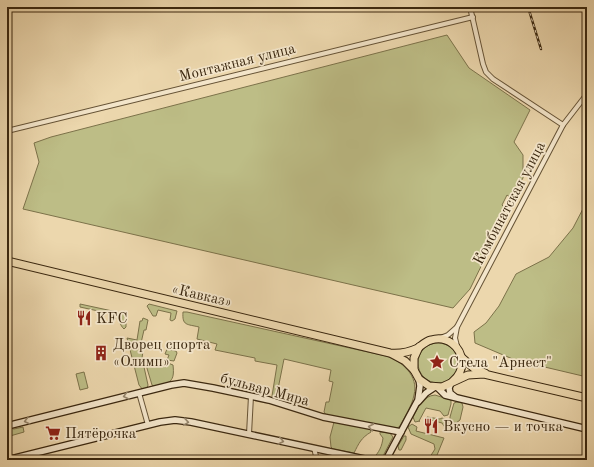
<svg xmlns="http://www.w3.org/2000/svg" width="594" height="467" viewBox="0 0 594 467" font-family="'Old Standard TT',serif">
<style>
.green{fill:#bdbd86;stroke:#7c724a}
.lines{fill:none;stroke-linecap:round;stroke-linejoin:round}
.street-casing{stroke:#665336;stroke-width:6}
.secondary-casing{stroke:#3a270f;stroke-width:8}
.highway-casing{stroke:#3a270f;stroke-width:9}
.street{stroke:#f3e5ca;stroke-width:4}
.secondary{stroke:#f3e5ca;stroke-width:5.5}
.highway{stroke:#ecd7ad;stroke-width:7}
.rail-casing{stroke:#3a270f;stroke-width:2.5}
.rail{stroke:#f3e5ca;stroke-width:1;stroke-dasharray:3;stroke-linecap:butt}
.oneway{stroke:#96866c}
.labels{text-anchor:middle;stroke-width:3.5;stroke-linejoin:round;paint-order:stroke}
.street-label{font-size:15px;fill:#3a270f;stroke:#f3e5ca}
.poi-label{font-size:15px;fill:#3a270f;stroke:#f3e5ca;text-anchor:start}
</style>
<rect width="100%" height="100%" fill="#ecd7ad"/>
<filter id="stains"><feTurbulence type="fractalNoise" baseFrequency=".005" numOctaves="4"/><feColorMatrix values="0 0 0 0 .2 0 0 0 0 .09 0 0 0 0 .02 0 0 0 .5 -.17"/></filter>
<radialGradient id="worn" r=".72"><stop offset=".6" stop-color="#630" stop-opacity="0"/><stop offset="1" stop-color="#630" stop-opacity=".3"/></radialGradient>
<!-- green -->
<g class="green">
<polygon points="447,35 469,68 530,110 514,142 523,155 523,178 511,198 507,195 502,205 508,211 470,289 453,308 23,209 39,162 34,143 51,137"/>
<polygon points="587,201 587,377 515,360 475,343 474,332 486,323 499,306 516,274 549,257 573,228"/>
<polygon points="80,304 117,312 115,319 111,320 112,314 80,307"/>
<polygon points="149,304 177,311 175,319 172,321 170,320 171,313 158,310 156,316 153,316 147,306"/>
<path d="M183,312H187L386,356C402,361 419,376 414,395C412,406 405,416 400,426L396,429C374,425 348,418 327,416L324,412L326,402H329L333,382L329,381L331,370L284,359L277,394L273,398L272,396L277,365L255,361V358L215,350L217,344L197,339L199,327C187,324 182,326 183,312Z"/>
<path d="M119,313L126,314V327L124,329C120,326 118,317 119,313Z"/>
<polygon points="143,318 148,320 146,330 144,330 141,343 144,344 142,358 148,385 147,389 143,390 139,385 127,338 137,340 140,321 142,321"/>
<circle cx="438" cy="363" r="20"/>
<polygon points="167,349 176,351 177,353 174,361 167,360 169,355 165,354"/>
<path d="M151,359L154,360V363L166,365L168,363L173,365C175,382 170,383 155,387L152,385L146,365L147,361Z"/>
<polygon points="84,372 88,388 80,390 76,374"/>
<path d="M435,395L451,400V404L448,415L444,416L440,411L426,408L419,421H420L415,422L413,417C418,407 423,396 435,395Z"/>
<polygon points="457,402 462,403 463,407 460,420 456,423 450,421 450,417 454,403"/>
<polygon points="427,417 440,419 442,418 447,420 448,423 446,429 442,423 427,419"/>
<path d="M334,422L370,429L371,432C361,438 359,443 354,453L333,449L331,447L330,437Z"/>
<polygon points="412,424 417,427 416,431 444,438 435,460 428,460 435,449 434,444 411,434 408,427"/>
<polygon points="23,427 24,432 10,436 7,434 7,430 9,428 14,429"/>
<path d="M380,432L390,433L393,437L383,456L379,459L373,458C379,453 382,446 383,438L380,434Z"/>
<polygon points="404,436 406,436 406,440 401,450 399,450 398,446"/>
</g>
<g class="lines">
<!-- street casing -->
<g class="street-casing">
<g id="street">
<polyline points="470,7 483,64 486,72 493,79 563,125"/>
<polyline points="7,131 473,17"/>
<polyline points="457,327 455,338 457,346"/>
<polyline points="440,338 448,335 457,327 563,125 587,94"/>
<polyline points="139,393 148,425"/>
<polyline points="249,434 251,396"/>
<polyline points="314,448 317,460"/>
</g>
</g>
<!-- secondary casing -->
<g class="secondary-casing">
<g id="secondary">
<polyline points="451,383 449,388 450,393 455,397"/>
<polyline points="437,387 445,395 457,398 587,429"/>
<polyline points="418,402 426,393 435,387"/>
<polyline points="7,426 171,385 184,383 213,388 269,400 323,417 401,432"/>
<polyline points="7,460 160,422 175,420 191,422 369,460"/>
<polyline points="386,460 418,400 420,386 419,379"/>
</g>
</g>
<!-- highway casing -->
<g class="highway-casing">
<g id="highway">
<path d="M7,261L390,353C400,354 409,352 418,348C422,345 426,341 431,340C446,335 461,346 462,362C462,370 459,376 453,381"/>
<polyline points="419,347 414,358 414,370 419,379 429,386 442,387 468,375 484,374 587,398"/>
<polyline points="392,354 405,361 414,370"/>
<polyline points="461,357 475,369 485,373"/>
</g>
</g>
<!-- street -->
<use href="#street" class="street"/>
<!-- secondary -->
<use href="#secondary" class="secondary"/>
<!-- highway -->
<use href="#highway" class="highway"/>
<!-- rail casing -->
<g class="rail-casing">
<polyline id="rail" points="528,7 541,49"/>
</g>
<!-- rail -->
<use href="#rail" class="rail"/>
</g>
<!-- one-way arrows -->
<defs><path id="oneway-chevron" d="M-2-3.5L2.5 0L-2 3.5" fill="none" stroke-width="1.6" stroke-linecap="round" stroke-linejoin="round"/></defs>
<g class="oneway">
<use href="#oneway-chevron" transform="translate(126 396) rotate(166)"/>
<use href="#oneway-chevron" transform="translate(27 421) rotate(166)"/>
<use href="#oneway-chevron" transform="translate(186 422) rotate(9)"/>
<use href="#oneway-chevron" transform="translate(371 427) rotate(-169)"/>
<use href="#oneway-chevron" transform="translate(281 441) rotate(12)"/>
</g>
<!-- icons -->
<defs>
<g id="restaurant-bare" transform="scale(1.2)"><path d="M-5-6h1v4h1v-4h1v4h1v-4h1v5L-1.5 .5V6h-2V.5L-5-1ZM5-6V6H3V1.5H1.5Q1.5-4 5-6Z" fill="#8f2418" stroke="#f3e5ca" stroke-width="2.5" paint-order="stroke"/></g>
<g id="building-bare" transform="scale(1.2)"><path d="M-4-6H4V6H1V3H-1V6H-4ZM-2.5-4.3h1.7v1.8h-1.7ZM.8-4.3h1.7v1.8H.8ZM-2.5-1h1.7V.8h-1.7ZM.8-1h1.7V.8H.8Z" fill="#8f2418" stroke="#f3e5ca" stroke-width="2.5" paint-order="stroke"/></g>
<g id="sight-bare" transform="scale(1.2)"><path d="M0-6L1.8-2.2L6-1.7L2.9 1.2L3.7 5.4L0 3.3L-3.7 5.4L-2.9 1.2L-6-1.7L-1.8-2.2Z" fill="#8f2418" stroke="#f3e5ca" stroke-width="2.5" paint-order="stroke"/></g>
<g id="supermarket-bare" transform="scale(1.2)"><path d="M-6-5.5h2.5l.6 2H6L4.5 2H-2.5L-4.4-4H-6ZM-1.5 3.2a1.3 1.3 0 1 0 .1 0ZM3 3.2a1.3 1.3 0 1 0 .1 0Z" fill="#8f2418" stroke="#f3e5ca" stroke-width="2.5" paint-order="stroke"/></g>
</defs>
<g fill-rule="evenodd">
<use href="#restaurant-bare" x="84" y="318"/>
<use href="#building-bare" x="101" y="353"/>
<use href="#sight-bare" x="437" y="362"/>
<use href="#restaurant-bare" x="431" y="426"/>
<use href="#supermarket-bare" x="53" y="433"/>
</g>
<g class="labels">
<!-- street labels -->
<g class="street-label">
<text transform="translate(237 62) rotate(-14)" y="5">Монтажная улица</text>
<text transform="translate(509 203) rotate(-62)" y="5">Комбинатская улица</text>
<text transform="translate(202 295) rotate(13)" y="5">«Кавказ»</text>
<text transform="translate(265 389) rotate(15)" y="5">бульвар Мира</text>
</g>
<!-- poi labels -->
<g class="poi-label">
<text x="96" y="323">KFC</text>
<text x="113" y="349">Дворец спорта<tspan x="113" dy="17">«Олимп»</tspan></text>
<text x="449" y="367">Стела "Арнест"</text>
<text x="443" y="431">Вкусно — и точка</text>
<text x="65" y="438">Пятёрочка</text>
</g>
</g>
<!-- margin -->
<rect width="594" height="467" fill="none" stroke="#ecd7ad" stroke-width="24"/>
<rect x="8" y="8" width="578" height="451" fill="none" stroke="#3a270f" stroke-width="2"/>
<rect x="12" y="12" width="570" height="443" fill="none" stroke="#3a270f"/>
<rect width="100%" height="100%" filter="url(#stains)"/>
<rect width="100%" height="100%" fill="url(#worn)"/>
</svg>
